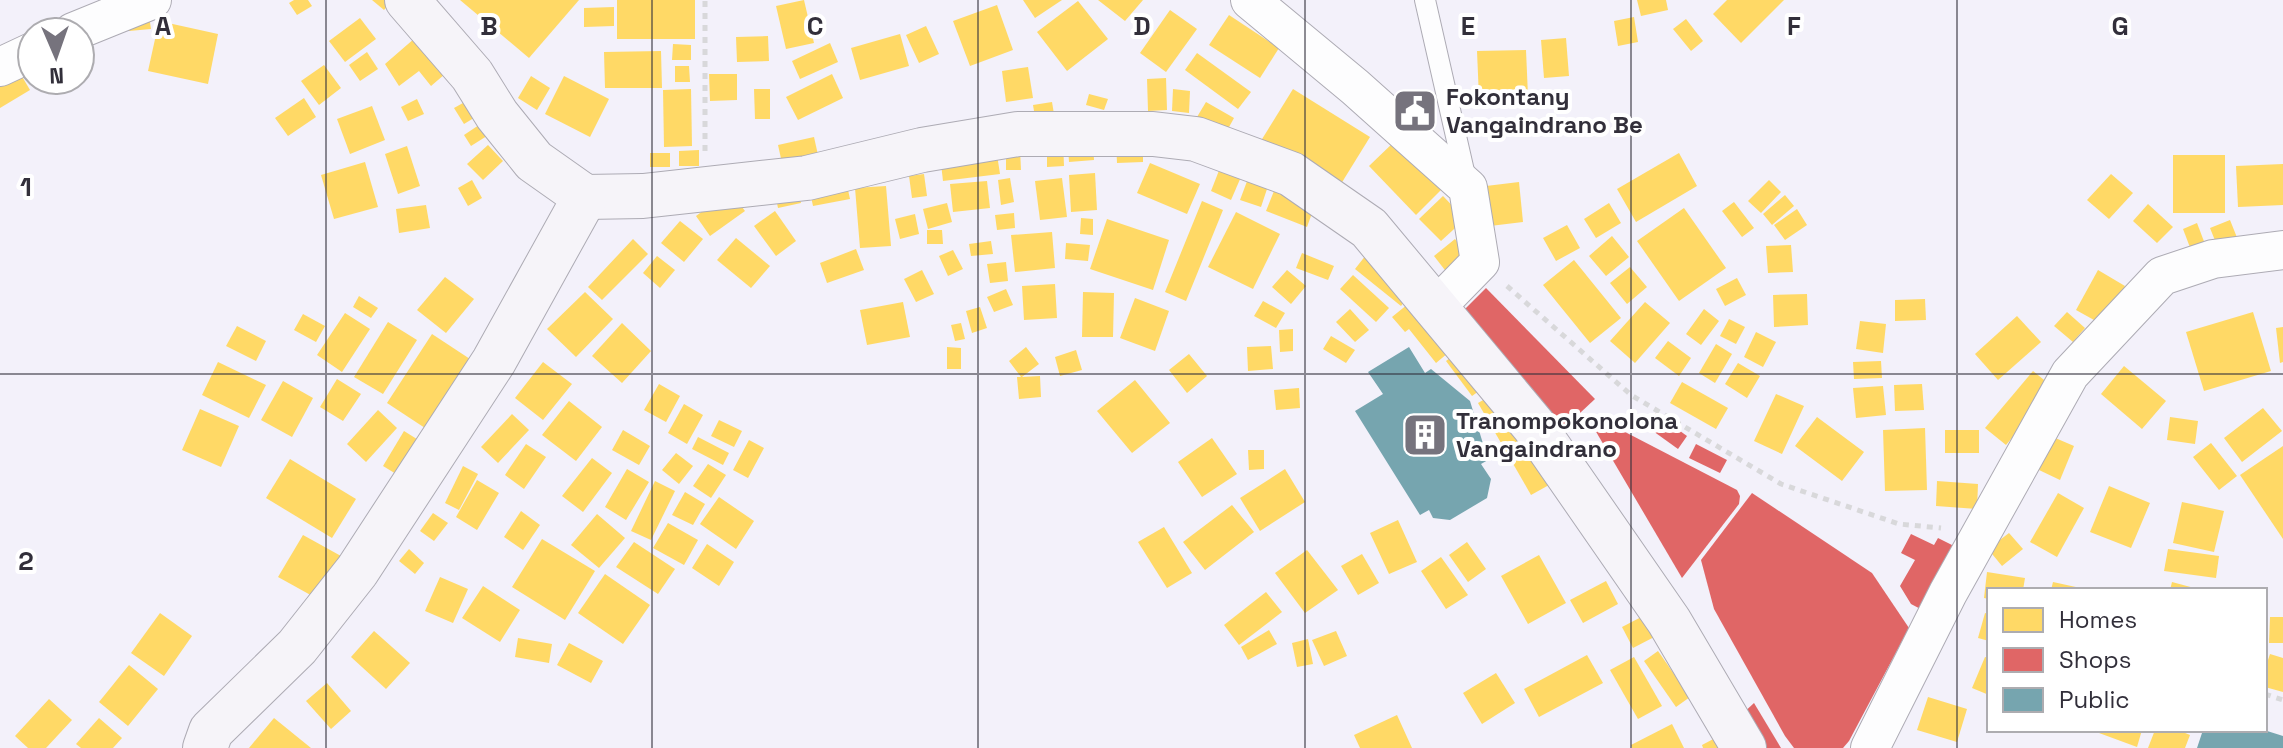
<svg xmlns="http://www.w3.org/2000/svg" width="2283" height="748" viewBox="0 0 2283 748" font-family="'Space Grotesk',sans-serif">
<style>
.homes{fill:#ffd966}
.shops{fill:#e06666}
.public{fill:#76a5af}
.lines{fill:none;stroke-linecap:round;stroke-linejoin:round}
.lane-casing{stroke:#adabb4;stroke-width:22}
.street-casing{stroke:#adabb4;stroke-width:40}
.secondary-casing{stroke:#adabb4;stroke-width:46}
.path{stroke:#d8d8da;stroke-width:5;stroke-dasharray:6 6;stroke-linecap:butt}
.lane{stroke:#fdfdfe;stroke-width:20}
.street{stroke:#fdfdfe;stroke-width:38}
.secondary{stroke:#f6f4f9;stroke-width:44}
.grid{fill:none;stroke:#322f3a;stroke-width:2;stroke-opacity:0.55}
.labels{text-anchor:middle;stroke-width:8;stroke-linejoin:round;paint-order:stroke}
.poi-label{font-size:24px;font-weight:bold;fill:#322f3a;stroke:#fff;text-anchor:start}
.grid-label{font-size:26px;text-anchor:middle;font-weight:bold;fill:#322f3a;stroke:#fff;stroke-width:8;stroke-linejoin:round;paint-order:stroke}
</style>
<rect width="100%" height="100%" fill="#f3f1fa"/>
<!-- homes -->
<g class="homes">
<polygon points="294,0 308,0 312,6 297,15 289,3"/>
<polygon points="372,0 393,0 384,10"/>
<polygon points="460,0 579,0 529,58"/>
<rect x="617" y="0" width="78" height="39"/>
<polygon points="804,0 814,43 786,49 776,6"/>
<polygon points="1023,0 1062,0 1035,18"/>
<polygon points="1098,0 1143,0 1125,21"/>
<polygon points="1637,0 1666,0 1668,10 1641,16"/>
<polygon points="1727,0 1784,0 1741,43 1713,14"/>
<polygon points="1078,1 1108,39 1067,71 1037,32"/>
<polygon points="997,5 1013,50 970,66 953,21"/>
<polygon points="614,7 614,26 584,27 584,8"/>
<polygon points="148,9 151,29 129,31 127,11"/>
<polygon points="1170,10 1197,29 1166,72 1140,53"/>
<polygon points="1229,15 1279,48 1260,78 1209,45"/>
<polygon points="1634,17 1638,42 1618,46 1614,21"/>
<polygon points="360,18 376,39 345,62 329,41"/>
<polygon points="1686,19 1703,41 1691,51 1673,29"/>
<polygon points="159,21 218,34 208,84 148,71"/>
<polygon points="926,26 939,54 919,63 906,35"/>
<polygon points="900,34 909,66 860,80 851,48"/>
<polygon points="768,36 769,61 737,62 736,37"/>
<polygon points="415,38 445,74 431,86 419,71 399,86 385,64"/>
<polygon points="1566,38 1569,76 1544,78 1541,40"/>
<polygon points="830,43 838,62 800,79 792,61"/>
<polygon points="673,44 691,45 691,60 672,60"/>
<polygon points="1526,50 1528,96 1479,98 1477,51"/>
<polygon points="661,51 662,88 605,88 604,52"/>
<polygon points="367,52 378,69 360,81 349,65"/>
<polygon points="1197,53 1251,92 1238,109 1185,70"/>
<polygon points="324,65 341,88 319,105 301,81"/>
<polygon points="675,66 689,66 690,82 675,82"/>
<polygon points="1028,67 1033,98 1006,102 1002,71"/>
<polygon points="17,68 30,90 0,108 0,78"/>
<polygon points="709,74 737,74 737,100 710,101"/>
<polygon points="832,74 843,98 798,120 786,97"/>
<polygon points="531,76 550,88 537,110 518,98"/>
<polygon points="564,76 609,99 590,137 545,114"/>
<polygon points="1166,78 1167,110 1148,111 1147,79"/>
<polygon points="44,80 74,80 50,91"/>
<polygon points="691,89 692,146 664,147 663,90"/>
<polygon points="754,89 770,89 770,119 755,119"/>
<polygon points="1173,89 1190,91 1189,113 1172,111"/>
<polygon points="1293,89 1370,137 1336,192 1259,144"/>
<polygon points="1089,94 1108,99 1104,110 1086,105"/>
<polygon points="304,98 316,117 288,136 275,118"/>
<polygon points="472,98 482,113 464,124 454,108"/>
<polygon points="417,99 424,114 408,121 401,107"/>
<polygon points="1052,102 1055,120 1036,123 1033,105"/>
<polygon points="1206,102 1234,118 1223,138 1194,122"/>
<polygon points="372,106 385,140 350,154 337,119"/>
<polygon points="482,123 490,134 471,146 464,135"/>
<polygon points="814,137 818,155 782,163 778,145"/>
<polygon points="1143,140 1143,162 1117,163 1116,141"/>
<polygon points="1063,141 1064,166 1047,167 1047,142"/>
<polygon points="1395,141 1442,189 1416,215 1369,166"/>
<polygon points="488,145 503,161 483,180 467,164"/>
<polygon points="1093,145 1094,160 1069,162 1068,146"/>
<polygon points="407,146 420,186 398,194 385,154"/>
<polygon points="996,148 1000,174 943,181 940,155"/>
<polygon points="1020,149 1021,170 1006,170 1006,150"/>
<polygon points="699,150 699,166 679,166 679,151"/>
<rect x="650" y="153" width="20" height="14"/>
<polygon points="1679,153 1697,186 1636,222 1617,189"/>
<rect x="2173" y="155" width="52" height="58"/>
<polygon points="365,162 378,207 334,219 321,175"/>
<polygon points="1150,163 1200,184 1187,214 1137,193"/>
<polygon points="2283,164 2283,205 2238,207 2236,166"/>
<polygon points="1220,168 1241,177 1231,200 1211,191"/>
<polygon points="1095,173 1097,210 1071,212 1069,175"/>
<polygon points="924,174 927,196 912,198 909,176"/>
<polygon points="2111,174 2133,193 2109,219 2087,200"/>
<polygon points="845,176 850,199 813,206 808,183"/>
<polygon points="1249,176 1269,183 1261,207 1240,200"/>
<polygon points="1010,178 1014,202 1001,205 998,180"/>
<polygon points="1062,178 1067,217 1040,220 1035,181"/>
<polygon points="472,180 482,198 468,206 458,188"/>
<polygon points="1769,180 1781,192 1761,213 1748,201"/>
<polygon points="987,181 990,208 953,212 950,184"/>
<polygon points="1519,182 1523,222 1490,226 1486,186"/>
<polygon points="797,185 801,203 778,208 774,189"/>
<polygon points="886,186 891,246 860,248 855,188"/>
<polygon points="1276,186 1316,202 1307,227 1266,211"/>
<polygon points="730,191 745,211 710,236 696,216"/>
<polygon points="1785,195 1794,206 1772,225 1763,214"/>
<polygon points="1443,196 1465,219 1441,241 1419,219"/>
<polygon points="1202,201 1223,210 1186,301 1165,292"/>
<polygon points="1734,202 1754,228 1742,237 1722,211"/>
<polygon points="947,203 952,222 928,229 923,209"/>
<polygon points="1609,203 1621,223 1596,238 1584,219"/>
<polygon points="2148,204 2173,227 2157,243 2133,221"/>
<polygon points="426,205 430,228 399,233 396,209"/>
<polygon points="1684,208 1726,268 1679,301 1637,241"/>
<polygon points="1797,209 1807,225 1785,240 1774,225"/>
<polygon points="775,211 796,241 776,256 754,226"/>
<polygon points="1236,212 1280,234 1253,289 1208,267"/>
<polygon points="1014,213 1015,228 997,230 995,215"/>
<polygon points="915,214 919,234 900,239 895,219"/>
<polygon points="1081,218 1093,219 1093,235 1080,234"/>
<polygon points="1107,219 1169,240 1153,290 1090,269"/>
<polygon points="2230,220 2238,240 2218,248 2210,228"/>
<polygon points="680,221 703,239 684,262 661,243"/>
<polygon points="2197,223 2205,244 2191,250 2183,229"/>
<polygon points="1567,225 1580,248 1556,261 1543,238"/>
<polygon points="927,230 942,230 943,244 927,244"/>
<polygon points="1052,232 1055,268 1015,272 1011,235"/>
<polygon points="1612,236 1629,257 1606,276 1589,256"/>
<polygon points="736,238 770,266 751,288 717,260"/>
<polygon points="633,239 648,254 602,300 588,287"/>
<polygon points="1455,239 1469,258 1448,274 1434,256"/>
<polygon points="991,241 993,254 971,256 969,244"/>
<polygon points="1066,243 1090,245 1088,261 1065,259"/>
<polygon points="1791,245 1793,272 1768,273 1766,246"/>
<polygon points="856,249 864,270 827,283 820,263"/>
<polygon points="953,250 963,269 948,276 939,256"/>
<polygon points="1302,253 1334,266 1328,280 1296,268"/>
<polygon points="1366,255 1412,292 1401,306 1355,269"/>
<polygon points="657,256 675,270 660,288 643,273"/>
<polygon points="1574,260 1621,318 1590,343 1543,285"/>
<polygon points="1006,262 1008,281 990,283 987,264"/>
<polygon points="1630,267 1647,287 1627,304 1610,283"/>
<polygon points="922,270 934,294 916,302 904,279"/>
<polygon points="1287,270 1306,286 1291,304 1272,287"/>
<polygon points="2098,270 2125,286 2103,325 2076,310"/>
<polygon points="1353,275 1389,308 1376,322 1340,289"/>
<polygon points="445,277 474,299 446,333 417,310"/>
<polygon points="1737,278 1746,295 1725,306 1716,289"/>
<polygon points="1055,284 1057,318 1024,320 1022,286"/>
<polygon points="1006,289 1013,305 994,312 987,297"/>
<polygon points="585,292 613,319 576,357 547,329"/>
<polygon points="1083,292 1114,293 1113,337 1082,337"/>
<polygon points="1807,294 1808,325 1774,327 1773,295"/>
<polygon points="359,296 378,308 371,318 353,307"/>
<polygon points="1135,298 1169,311 1155,351 1120,338"/>
<polygon points="1925,299 1926,320 1895,321 1895,300"/>
<polygon points="1263,301 1285,313 1276,328 1254,316"/>
<polygon points="903,302 910,337 867,345 860,310"/>
<polygon points="1645,302 1670,323 1635,363 1610,341"/>
<polygon points="1408,304 1448,353 1436,363 1409,329 1405,332 1392,317"/>
<polygon points="980,307 987,328 972,333 966,311"/>
<polygon points="1350,309 1369,330 1355,342 1336,322"/>
<polygon points="1704,309 1719,321 1701,345 1686,334"/>
<polygon points="2067,312 2085,328 2073,342 2054,326"/>
<polygon points="2253,312 2271,371 2204,391 2186,332"/>
<polygon points="345,313 370,329 342,372 317,355"/>
<polygon points="303,314 325,326 316,342 294,330"/>
<polygon points="2017,316 2041,342 1998,380 1975,354"/>
<polygon points="1729,319 1745,327 1736,344 1720,336"/>
<polygon points="1860,321 1886,324 1883,353 1856,349"/>
<polygon points="388,322 417,340 383,394 354,377"/>
<polygon points="622,323 651,351 622,383 592,356"/>
<polygon points="961,323 965,339 955,341 951,325"/>
<polygon points="237,326 266,341 256,361 226,346"/>
<polygon points="2283,327 2283,362 2280,363 2276,328"/>
<polygon points="1293,329 1293,351 1280,352 1279,330"/>
<polygon points="1756,332 1776,342 1763,367 1744,357"/>
<polygon points="432,334 470,359 425,428 387,403"/>
<polygon points="1331,336 1355,350 1346,363 1323,349"/>
<polygon points="1668,341 1691,358 1679,376 1655,358"/>
<polygon points="1716,344 1732,354 1715,383 1699,373"/>
<polygon points="1271,346 1273,369 1248,371 1247,347"/>
<polygon points="947,347 961,348 961,369 947,369"/>
<polygon points="1026,347 1039,364 1022,377 1040,376 1041,397 1019,399 1017,377 1021,377 1009,361"/>
<polygon points="1463,348 1489,384 1472,396 1446,361"/>
<polygon points="1076,350 1082,370 1060,376 1055,357"/>
<polygon points="1189,354 1207,376 1187,393 1169,370"/>
<polygon points="1881,361 1882,378 1854,379 1853,362"/>
<polygon points="218,362 266,385 249,418 202,395"/>
<polygon points="543,362 572,384 543,420 515,398"/>
<polygon points="1738,363 1760,376 1747,398 1725,384"/>
<polygon points="2124,366 2166,401 2142,429 2101,394"/>
<polygon points="2033,371 2054,388 2006,445 1985,428"/>
<polygon points="337,379 361,394 343,421 320,407"/>
<polygon points="1135,380 1170,423 1132,453 1097,411"/>
<polygon points="283,381 313,398 292,437 261,420"/>
<polygon points="1682,382 1728,408 1716,429 1670,403"/>
<polygon points="659,384 680,396 666,422 644,410"/>
<polygon points="1922,384 1924,410 1895,411 1894,385"/>
<polygon points="1883,386 1886,415 1856,418 1853,388"/>
<polygon points="1299,388 1300,408 1276,410 1274,390"/>
<polygon points="1497,392 1549,485 1531,495 1478,403"/>
<polygon points="1776,394 1804,406 1782,454 1754,441"/>
<polygon points="569,401 602,427 576,461 542,435"/>
<polygon points="684,404 703,415 687,444 668,433"/>
<polygon points="2263,408 2282,431 2242,462 2224,438"/>
<polygon points="200,409 239,426 221,467 182,450"/>
<polygon points="378,410 397,428 366,462 347,444"/>
<polygon points="512,414 529,430 498,463 481,447"/>
<polygon points="1817,417 1864,452 1842,481 1795,446"/>
<polygon points="2170,417 2198,421 2195,444 2167,440"/>
<polygon points="719,420 742,431 734,447 711,436"/>
<polygon points="1925,428 1927,490 1885,491 1883,430"/>
<polygon points="623,430 650,446 639,465 612,450"/>
<rect x="1945" y="430" width="34" height="23"/>
<polygon points="404,431 428,446 406,480 383,466"/>
<polygon points="698,437 729,453 723,465 692,449"/>
<polygon points="2053,437 2074,446 2060,480 2039,470"/>
<polygon points="1212,438 1237,474 1202,497 1178,462"/>
<polygon points="749,440 764,448 748,478 733,470"/>
<polygon points="2211,443 2237,476 2219,490 2193,457"/>
<polygon points="526,444 546,457 524,489 505,475"/>
<polygon points="2283,446 2283,539 2240,475"/>
<polygon points="1248,450 1264,450 1264,469 1249,470"/>
<polygon points="676,453 693,466 679,484 662,470"/>
<polygon points="592,458 612,473 583,512 562,496"/>
<polygon points="290,459 356,499 332,538 266,498"/>
<polygon points="708,464 726,475 711,498 693,486"/>
<polygon points="463,466 478,474 459,510 445,503"/>
<polygon points="627,469 649,482 626,520 605,507"/>
<polygon points="1285,469 1305,502 1260,531 1240,498"/>
<polygon points="477,480 499,493 477,530 456,517"/>
<polygon points="655,481 675,491 651,540 631,531"/>
<polygon points="1937,481 1978,484 1977,509 1936,506"/>
<polygon points="2109,486 2150,503 2131,548 2090,532"/>
<polygon points="685,492 705,504 693,525 672,515"/>
<polygon points="2058,493 2084,508 2057,557 2030,542"/>
<polygon points="719,497 754,521 736,549 700,524"/>
<polygon points="2182,502 2224,511 2214,552 2173,543"/>
<polygon points="1232,505 1254,532 1205,570 1183,542"/>
<polygon points="521,511 540,525 523,550 504,537"/>
<polygon points="433,513 448,523 434,541 420,531"/>
<polygon points="597,514 625,538 599,568 571,545"/>
<polygon points="1398,520 1417,562 1389,574 1370,533"/>
<polygon points="668,523 698,540 684,565 653,548"/>
<polygon points="1164,527 1192,573 1167,588 1138,542"/>
<polygon points="2009,533 2023,549 2002,566 1988,549"/>
<polygon points="303,535 341,556 316,598 278,577"/>
<polygon points="542,539 595,571 565,620 512,587"/>
<polygon points="634,542 675,569 658,594 616,567"/>
<polygon points="1467,542 1486,569 1468,582 1449,555"/>
<polygon points="707,544 734,562 719,586 692,568"/>
<polygon points="409,549 424,563 415,574 399,561"/>
<polygon points="2168,549 2219,556 2216,578 2164,571"/>
<polygon points="1307,550 1338,590 1305,613 1275,573"/>
<polygon points="1362,554 1379,583 1358,595 1341,566"/>
<polygon points="1539,555 1566,603 1528,624 1501,576"/>
<polygon points="1441,557 1468,595 1446,609 1421,571"/>
<polygon points="1987,572 2025,578 2023,590 1989,590 1989,599 1984,598"/>
<polygon points="605,574 650,605 623,644 578,613"/>
<polygon points="440,577 468,589 453,623 425,611"/>
<polygon points="1606,581 1618,604 1583,623 1570,600"/>
<polygon points="2053,582 2085,589 2085,590 2051,590"/>
<polygon points="2172,582 2198,589 2198,590 2170,590"/>
<polygon points="483,586 520,610 500,642 462,618"/>
<polygon points="1266,592 1282,612 1239,645 1224,625"/>
<polygon points="160,613 192,636 164,676 131,653"/>
<polygon points="1649,613 1660,634 1633,648 1622,627"/>
<polygon points="1985,613 1989,614 1989,641 1978,638"/>
<polygon points="2270,617 2283,617 2283,643 2269,643"/>
<polygon points="1269,630 1277,644 1248,660 1241,647"/>
<polygon points="374,631 410,663 386,689 351,657"/>
<polygon points="1336,631 1347,656 1324,666 1312,640"/>
<polygon points="518,638 552,644 549,663 515,657"/>
<polygon points="1308,639 1313,664 1297,667 1292,643"/>
<polygon points="569,643 603,661 591,683 557,665"/>
<polygon points="1658,651 1690,697 1676,707 1644,661"/>
<polygon points="2270,654 2283,658 2283,692 2265,687 2265,669"/>
<polygon points="1587,655 1603,683 1539,717 1524,689"/>
<polygon points="1634,657 1662,706 1638,719 1610,670"/>
<polygon points="1985,657 1989,658 1989,695 1972,688"/>
<polygon points="129,665 158,689 128,726 99,702"/>
<polygon points="1496,673 1515,703 1482,724 1463,693"/>
<polygon points="327,683 351,711 331,729 306,701"/>
<polygon points="1928,697 1967,709 1957,742 1917,730"/>
<polygon points="49,699 72,720 46,748 28,748 15,736"/>
<polygon points="1397,715 1412,748 1360,748 1354,735"/>
<polygon points="99,718 122,738 113,748 81,748 76,744"/>
<polygon points="274,718 311,748 249,748"/>
<polygon points="1672,724 1684,748 1632,748 1631,745"/>
<polygon points="2100,730 2142,730 2137,747 2099,733"/>
<polygon points="2155,730 2178,730 2190,735 2185,748 2148,748"/>
<polygon points="1719,736 1726,748 1703,748 1702,745"/>
</g>
<!-- shops -->
<g class="shops">
<polygon points="1486,288 1595,399 1565,427 1457,317"/>
<polygon points="1655,413 1687,436 1678,449 1646,426"/>
<polygon points="1600,419 1737,490 1740,496 1739,504 1682,578 1595,430"/>
<polygon points="1696,444 1727,460 1720,473 1689,458"/>
<polygon points="1752,493 1872,573 1909,628 1849,741 1843,748 1794,748 1785,736 1714,609 1701,560"/>
<polygon points="1911,534 1934,545 1938,538 1962,550 1930,614 1911,604 1900,586 1915,560 1901,553"/>
<polygon points="1754,703 1781,748 1758,748 1739,717"/>
</g>
<!-- public -->
<g class="public">
<polygon points="1429,93 1431,119 1401,122 1399,96"/>
<polygon points="1409,347 1425,373 1431,369 1470,401 1488,460 1481,464 1491,479 1487,498 1450,520 1433,518 1429,510 1420,515 1355,411 1383,394 1368,372"/>
<polygon points="2203,730 2264,730 2283,736 2283,748 2197,748"/>
</g>
<g class="lines">
<!-- lane casing -->
<g class="lane-casing">
<polyline id="lane" points="1425,0 1466,180"/>
</g>
<!-- street casing -->
<g class="street-casing">
<g id="street">
<polyline points="1250,0 1355,87 1468,188 1480,262 1436,307"/>
<polyline points="73,32 152,0"/>
<polyline points="0,67 32,52"/>
<polyline points="1870,748 1948,593 2070,374 2162,276 2213,259 2283,250"/>
</g>
</g>
<!-- secondary casing -->
<g class="secondary-casing">
<g id="secondary">
<polyline points="407,0 472,75 497,115 534,161 585,197 643,196 807,178 922,150 1018,134 1153,134 1196,139 1291,174 1369,228 1534,426 1669,621 1744,748"/>
<polyline points="205,748 211,731 297,647 357,571 494,361 585,197"/>
</g>
</g>
<!-- path -->
<g class="path">
<polyline points="705,151 705,0"/>
<polyline points="1507,286 1631,395 1781,484 1899,524 1941,528"/>
<polyline points="2265,694 2283,700"/>
</g>
<!-- lane -->
<use href="#lane" class="lane"/>
<!-- street -->
<use href="#street" class="street"/>
<!-- secondary -->
<use href="#secondary" class="secondary"/>
</g>
<!-- grid -->
<path class="grid" d="M326,0V748M652,0V748M978,0V748M1305,0V748M1631,0V748M1957,0V748M0,374H2283"/>
<!-- icons -->
<defs>
<g id="civic-square" transform="scale(2.3)"><rect x="-9" y="-9" width="18" height="18" rx="4" fill="#76737d" stroke="#fff"/><path d="M-.6-6.5H3V-4.5H.6V-3L4-1V1h2V6H-6V1h2V-1L-.6-3ZM-1.2 2.5V6h2.4V2.5Z" fill="#fff"/></g>
<g id="building-square" transform="scale(2.3)"><rect x="-9" y="-9" width="18" height="18" rx="4" fill="#76737d" stroke="#fff"/><path d="M-4-6H4V6H1V3H-1V6H-4ZM-2.5-4.3h1.7v1.8h-1.7ZM.8-4.3h1.7v1.8H.8ZM-2.5-1h1.7V.8h-1.7ZM.8-1h1.7V.8H.8Z" fill="#fff"/></g>
</defs>
<g fill-rule="evenodd">
<use href="#civic-square" x="1415" y="111"/>
<use href="#building-square" x="1425" y="435"/>
</g>
<g class="labels">
<!-- poi labels -->
<g class="poi-label">
<text x="1446" y="105">Fokontany<tspan x="1446" dy="28">Vangaindrano Be</tspan></text>
<text x="1456" y="429">Tranompokonolona<tspan x="1456" dy="28">Vangaindrano</tspan></text>
</g>
</g>
<g class="grid-label">
<text x="163" y="35">A</text>
<text x="489" y="35">B</text>
<text x="815" y="35">C</text>
<text x="1142" y="35">D</text>
<text x="1468" y="35">E</text>
<text x="1794" y="35">F</text>
<text x="2120" y="35">G</text>
<text x="26" y="196">1</text>
<text x="26" y="570">2</text>
</g>
<!-- legend -->
<rect x="1987" y="588" width="280" height="144" fill="#ffffff" stroke="#adacb0" stroke-width="2"/>
<rect x="2003" y="608" width="40" height="24" fill="#ffd966" stroke="#adacb0" stroke-width="2"/>
<text x="2059" y="628" font-size="24" fill="#322f3a">Homes</text>
<rect x="2003" y="648" width="40" height="24" fill="#e06666" stroke="#adacb0" stroke-width="2"/>
<text x="2059" y="668" font-size="24" fill="#322f3a">Shops</text>
<rect x="2003" y="688" width="40" height="24" fill="#76a5af" stroke="#adacb0" stroke-width="2"/>
<text x="2059" y="708" font-size="24" fill="#322f3a">Public</text>
<!-- north arrow -->
<g transform="translate(56 56) rotate(178)"><circle r="38" fill="#ffffff" stroke="#adacb0" stroke-width="2"/>
<path d="M0-6L14 30L0 20L-14 30Z" fill="#76737d"/>
<text y="-12" font-size="22" font-weight="bold" text-anchor="middle" fill="#322f3a">N</text>
</g>
</svg>
